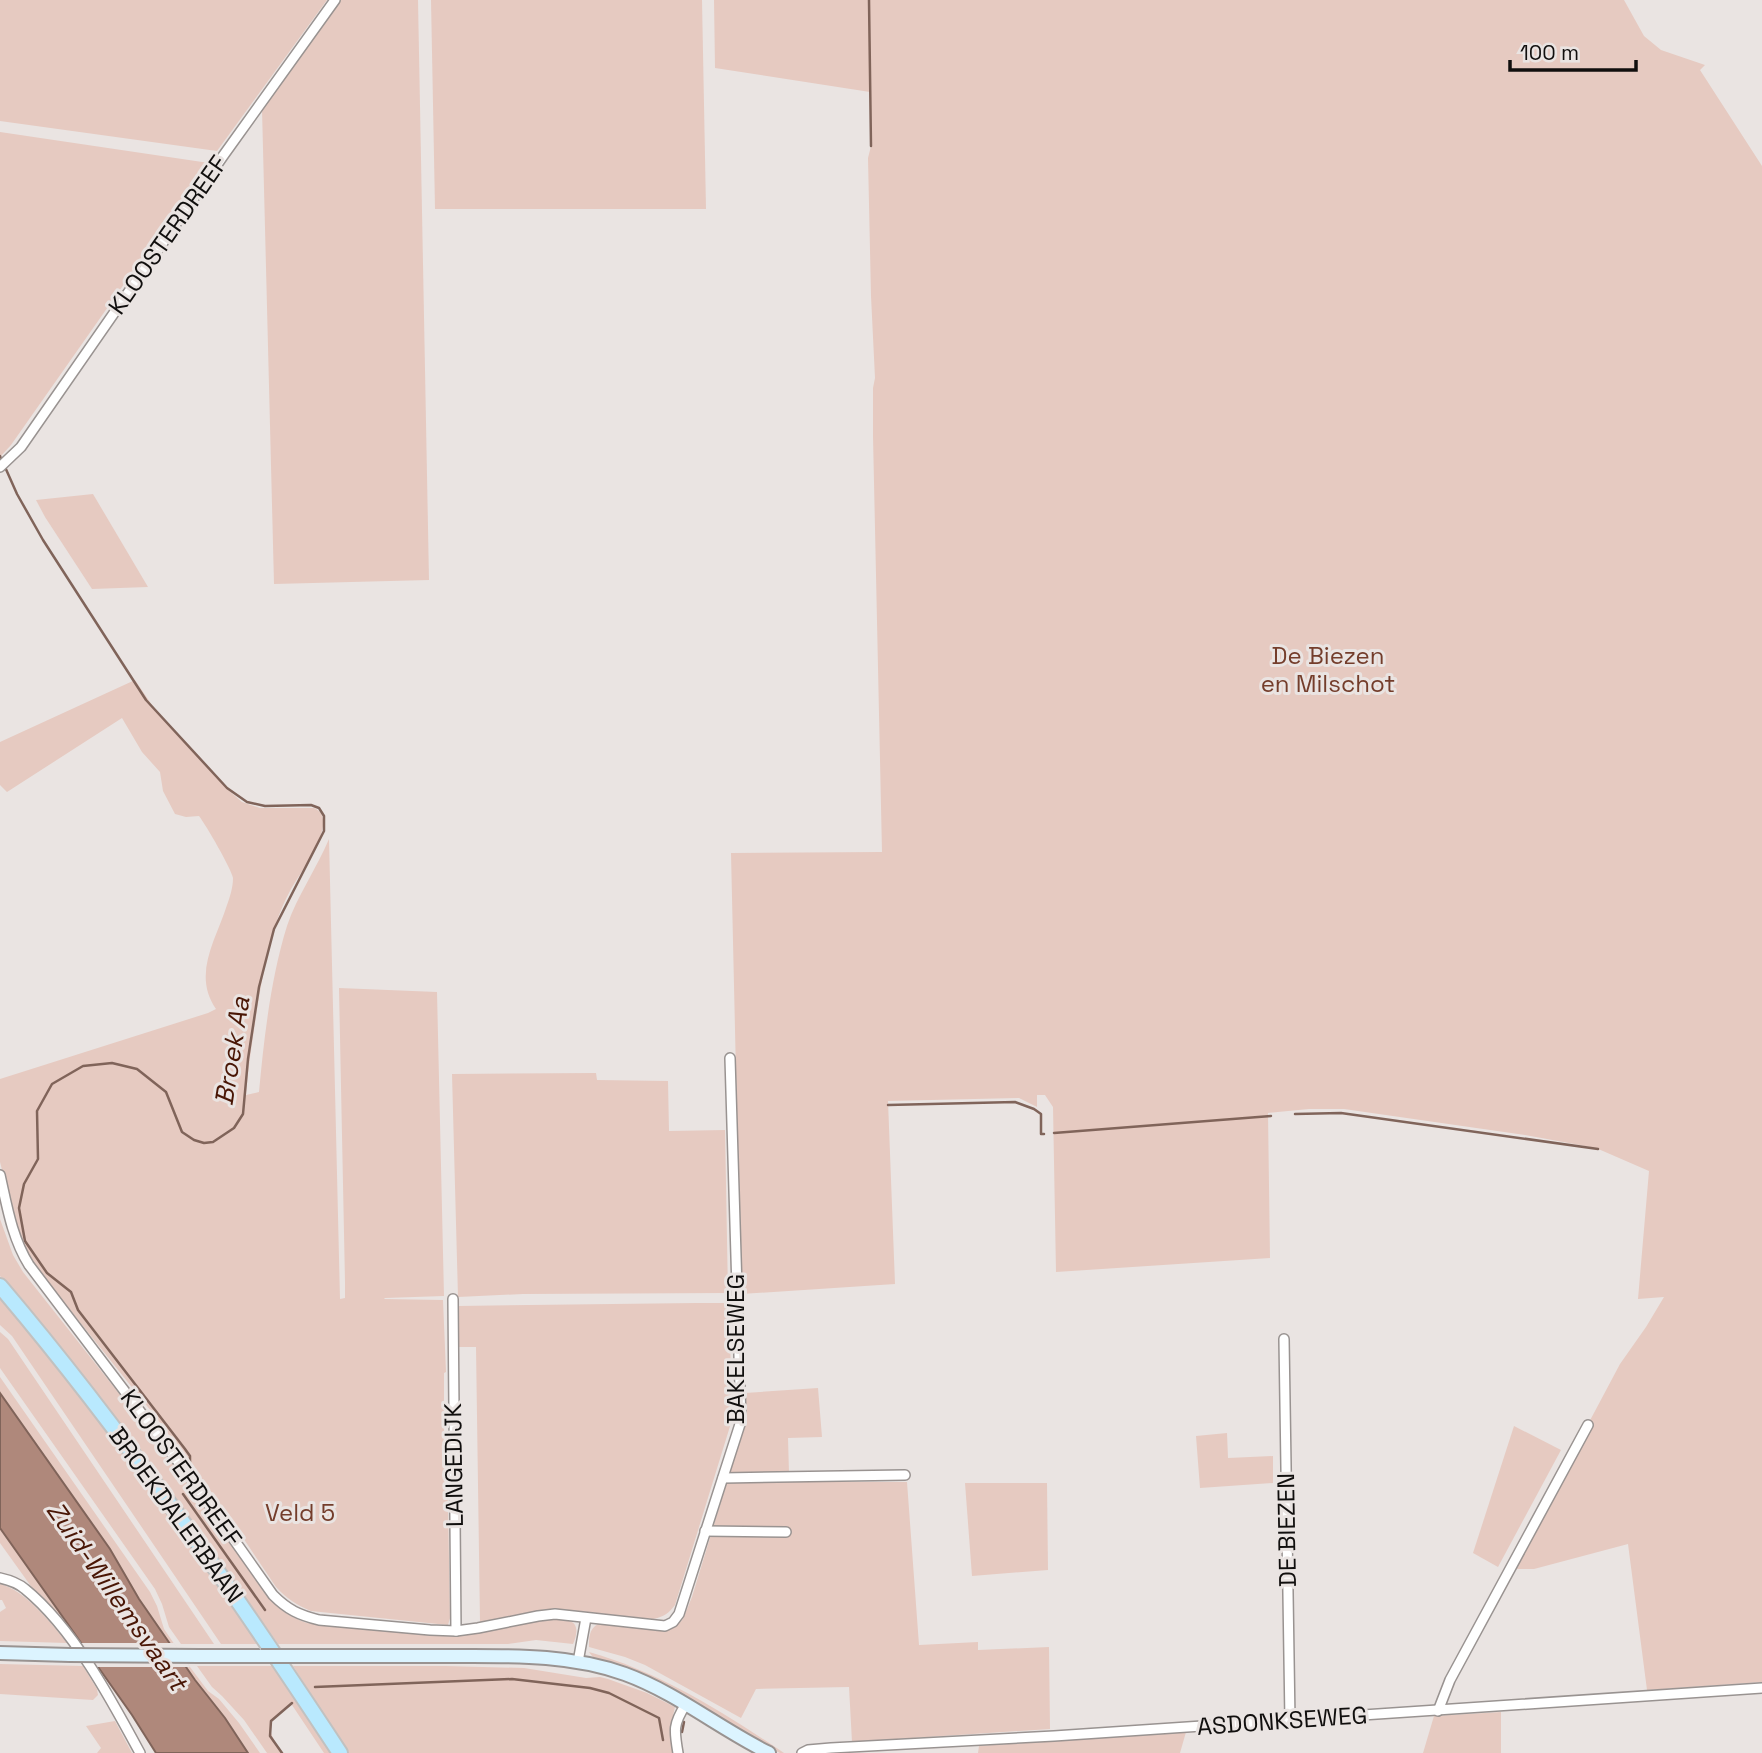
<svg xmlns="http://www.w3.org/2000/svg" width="1762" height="1753" viewBox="0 0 1762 1753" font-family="'Space Grotesk',sans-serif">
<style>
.green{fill:#e6cac1}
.water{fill:#af887b;stroke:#80645a;stroke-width:2}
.pier{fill:#eae4e2}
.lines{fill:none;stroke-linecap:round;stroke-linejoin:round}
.stream{stroke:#80645a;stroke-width:2.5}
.street-casing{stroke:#999391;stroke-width:12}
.secondary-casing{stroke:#999391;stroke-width:16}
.primary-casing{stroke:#c1c1c0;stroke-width:18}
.street{stroke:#fff;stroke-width:9}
.secondary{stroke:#dcf4ff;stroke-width:12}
.primary{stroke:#b9e9fe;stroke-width:14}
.secondary-bridge-casing{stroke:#999391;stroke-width:16;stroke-linecap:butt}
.secondary-bridge{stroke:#dcf4ff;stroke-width:12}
.labels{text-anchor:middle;stroke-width:6;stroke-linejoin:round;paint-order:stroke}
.street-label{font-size:24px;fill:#110f0e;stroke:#eae4e2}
.park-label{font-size:24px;fill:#743d2b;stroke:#eae4e2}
.water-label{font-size:26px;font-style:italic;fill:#491605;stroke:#eae4e2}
</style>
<rect width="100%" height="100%" fill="#eae4e2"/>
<!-- green -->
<g class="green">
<polygon points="0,0 327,0 217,151 0,121"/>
<polygon points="341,0 418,0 429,580 274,584 262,109"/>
<polygon points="431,0 702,0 706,209 435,209"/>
<polygon points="714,0 1624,0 1644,36 1661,50 1705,65 1700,70 1762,166 1762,1682 1647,1690 1628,1544 1534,1569 1511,1569 1620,1364 1646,1327 1664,1297 1638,1299 1649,1171 1596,1148 1525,1135 1344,1109 1309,1109 1268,1113 1270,1258 1056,1272 1053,1107 1045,1095 1037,1095 1037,1107 1019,1098 888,1101 895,1284 741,1294 731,853 882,852 873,436 873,388 875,378 871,296 868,158 871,146 870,92 715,68"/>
<polygon points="0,132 209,163 11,445 0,457"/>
<polygon points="93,494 148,587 92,589 45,517 36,500"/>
<path d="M135,680L156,711L227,789L242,802L260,808H314C342,819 298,875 290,891C270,928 264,969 257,1010C253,1038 248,1066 246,1095L259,1092C264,1038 271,977 287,926C297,896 317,868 329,839L340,1299L345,1298V1282L339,988L437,992L444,1296L385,1298L384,1299L443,1300L446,1372L444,1373V1447H447L450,1618L448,1625L311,1611C297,1605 287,1599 276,1587L221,1505L151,1411L34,1265L26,1249L19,1237L0,1162V1079L208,1013L216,1009C192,974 216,940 227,905C230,897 233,887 233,878C232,870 206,825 199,816L186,817L175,814L163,791L160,772L142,752L122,718L7,792L0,785V742Z"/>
<polygon points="596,1073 597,1080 668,1081 669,1131 725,1130 728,1293 523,1294 458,1297 452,1074"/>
<path d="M0,1219L13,1255L23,1272L181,1472L266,1595C279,1610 288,1616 307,1623C335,1627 364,1629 393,1631C420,1634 447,1638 474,1634C497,1631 548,1611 570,1621C580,1625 576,1637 573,1644L536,1640L508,1644H278L188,1515L76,1368L0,1276Z"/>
<polygon points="0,1295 122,1448 263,1644 221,1644 12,1336 0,1325"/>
<path d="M696,1303H729L732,1413L731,1423L675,1605C669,1613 664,1617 653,1619L558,1609L541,1610L480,1622L476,1347H458V1306Z"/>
<polygon points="0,1332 8,1339 214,1644 181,1644 169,1627 162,1604 155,1589 0,1368"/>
<polygon points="0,1377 150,1592 157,1606 164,1629 190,1667 208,1691 219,1699 239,1723 260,1753 248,1753 225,1718 195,1680 139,1599 110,1549 0,1393"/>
<polygon points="818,1388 822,1437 788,1438 789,1473 730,1473 744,1424 745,1393"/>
<polygon points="1514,1426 1561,1450 1498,1567 1473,1553"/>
<polygon points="1227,1433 1228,1458 1273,1456 1273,1483 1200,1488 1196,1436"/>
<path d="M727,1482H907L919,1645L978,1642V1650L1049,1647L1050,1729L852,1742L849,1687L756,1689L741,1718L645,1665L625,1657L589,1647C589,1638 589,1629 598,1624L668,1630L676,1626L683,1619L692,1597Z"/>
<polygon points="965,1483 1047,1483 1048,1570 972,1576"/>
<polygon points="0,1528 70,1627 38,1596 0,1543"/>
<path d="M0,1584C25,1590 52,1624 67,1643L0,1641V1612L6,1608L2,1600H0Z"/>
<path d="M589,1652C660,1672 723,1712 784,1753H780L596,1661Z"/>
<polygon points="0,1664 83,1666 97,1689 98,1695 93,1700 0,1694"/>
<path d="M197,1666H278L335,1753H324L292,1705C265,1722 265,1727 282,1753H267L244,1720L222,1696L212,1687Z"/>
<polygon points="293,1666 446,1666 524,1668 586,1678 600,1677 608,1679 647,1693 675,1707 670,1729 673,1753 349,1753"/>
<polygon points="1501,1712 1501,1753 1423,1753 1434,1716"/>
<polygon points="115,1721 132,1753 97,1753 101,1748 86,1726"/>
<polygon points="1186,1732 1180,1753 978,1753 979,1746"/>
</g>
<!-- water -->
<polygon class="water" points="0,1393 110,1549 139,1599 195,1680 225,1718 248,1753 156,1753 132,1715 0,1528"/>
<!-- pier -->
<polygon class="pier" points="77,1643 174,1643 190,1667 93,1667"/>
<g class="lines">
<!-- stream -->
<g class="stream">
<polyline points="869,0 871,146"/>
<polyline points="0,456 1,459"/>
<polyline points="5,467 17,494 43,540 146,700 227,788 247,802 265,806 311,805 319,808 324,816 324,831 274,929 259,987 248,1059 243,1114 234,1128 213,1142 204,1143 194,1140 182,1132 166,1092 137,1069 112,1063 83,1066 52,1084 37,1111 38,1159 24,1184 19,1208 25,1241 47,1273 71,1292 78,1310 185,1449 190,1456 190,1462"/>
<polyline points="888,1105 1015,1102 1034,1109 1041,1114 1041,1134 1044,1134"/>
<polyline points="1295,1114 1341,1113 1598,1149"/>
<polyline points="1054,1133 1271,1116"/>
<polyline points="183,1494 265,1610"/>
<polyline points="315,1687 512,1679 590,1688 609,1693 659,1718 663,1740"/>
<polyline points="682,1732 684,1722"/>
<polyline points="282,1753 270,1736 271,1721 292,1703"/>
</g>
<!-- street casing -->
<g class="street-casing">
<g id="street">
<polyline points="0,467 21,447 223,156 335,0"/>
<path d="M0,1175C7,1206 12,1238 29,1265L189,1476L273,1595C288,1610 299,1615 319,1620L430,1630L456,1631L478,1628L538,1616L555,1614L665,1626L673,1622L679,1614L741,1421L730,1058"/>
<polyline points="453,1299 456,1631"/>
<polyline points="1284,1339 1290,1721"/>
<polyline points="723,1478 905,1475"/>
<polyline points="705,1531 786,1532"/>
<path d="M0,1578C9,1580 18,1583 25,1589C73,1628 111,1699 140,1753"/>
<polyline points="578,1662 586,1618"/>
<polyline points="1438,1711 1450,1680 1588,1425"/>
<path d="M678,1753C674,1730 673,1724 686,1704"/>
<polyline points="802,1753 808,1750 831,1748 1054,1736 1762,1688"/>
</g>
</g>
<!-- secondary casing -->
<g class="secondary-casing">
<g id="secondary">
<polyline points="0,1653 70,1655"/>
<polyline points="199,1656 261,1656"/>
<path d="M292,1656C345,1656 398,1656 451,1656C510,1656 569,1654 625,1674C677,1693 720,1729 769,1753"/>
</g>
</g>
<!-- primary casing -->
<g class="primary-casing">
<path id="primary" d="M0,1286C125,1433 234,1592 340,1753"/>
</g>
<!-- street -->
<use href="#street" class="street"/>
<!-- secondary -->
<use href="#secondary" class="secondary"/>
<!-- primary -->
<use href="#primary" class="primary"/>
<!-- secondary-bridge casing -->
<g class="secondary-bridge-casing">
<g id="secondary-bridge">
<polyline points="70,1655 199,1656"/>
<polyline points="261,1656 292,1656"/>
</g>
</g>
<!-- secondary-bridge -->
<use href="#secondary-bridge" class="secondary-bridge"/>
</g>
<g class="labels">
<!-- street labels -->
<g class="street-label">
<text transform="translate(168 235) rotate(-55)" y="8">KLOOSTERDREEF</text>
<text transform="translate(736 1349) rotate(-90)" y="8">BAKELSEWEG</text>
<text transform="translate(454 1465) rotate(-91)" y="8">LANGEDIJK</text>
<text transform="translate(181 1468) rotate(54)" y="8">KLOOSTERDREEF</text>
<text transform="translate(176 1515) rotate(54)" y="8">BROEKDALERBAAN</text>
<text transform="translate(1287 1530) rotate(-91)" y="8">DE BIEZEN</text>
<text transform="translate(1282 1721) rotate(-4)" y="8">ASDONKSEWEG</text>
</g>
<!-- park labels -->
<g class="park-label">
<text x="1328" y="664">De Biezen<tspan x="1328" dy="28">en Milschot</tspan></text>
<text x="300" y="1521">Veld 5</text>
</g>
<!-- water labels -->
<g class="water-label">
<text transform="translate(232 1051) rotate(-81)" y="9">Broek Aa</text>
<text transform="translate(117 1596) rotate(55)" y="9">Zuid-Willemsvaart</text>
</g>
</g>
<!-- scale -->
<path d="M1510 60v10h126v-10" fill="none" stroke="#110f0e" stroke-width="3.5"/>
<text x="1520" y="60" font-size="21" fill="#110f0e" stroke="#eae4e2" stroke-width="5" paint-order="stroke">100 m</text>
</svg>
